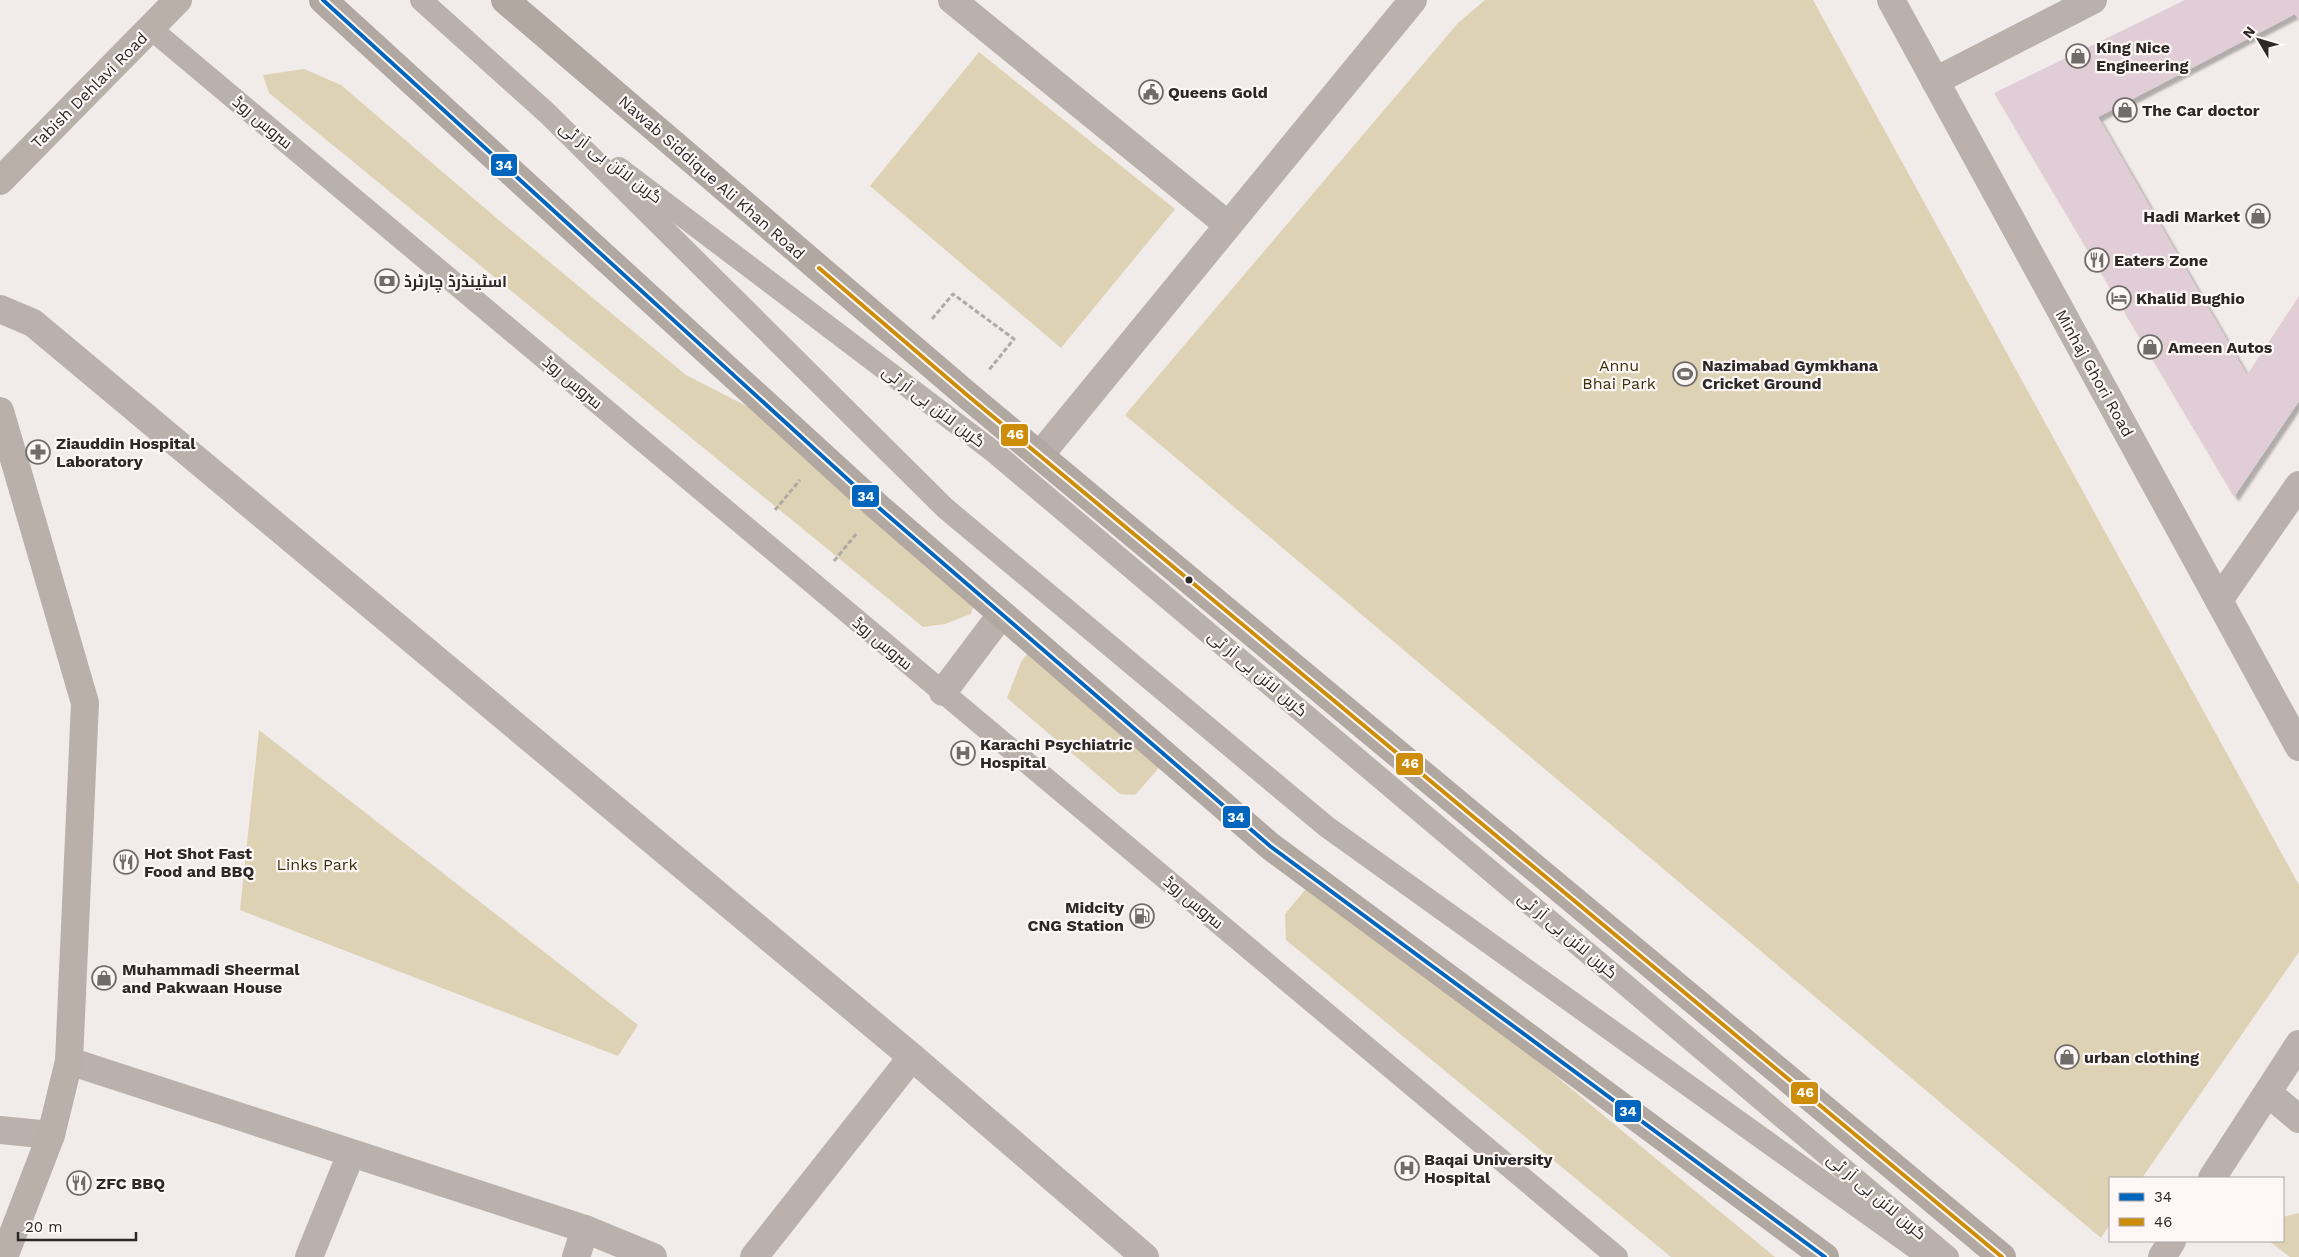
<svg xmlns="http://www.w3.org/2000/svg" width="2299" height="1257" viewBox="0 0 2299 1257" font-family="'Work Sans',Cairo,sans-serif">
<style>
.green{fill:#ded2b4}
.building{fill:#e0cdd5;filter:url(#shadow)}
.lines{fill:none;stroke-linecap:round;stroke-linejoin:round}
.path{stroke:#b0aaa5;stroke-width:3;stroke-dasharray:5 2.5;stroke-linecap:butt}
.lane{stroke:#bab1ac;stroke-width:22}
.street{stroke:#bab1ac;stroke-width:28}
.secondary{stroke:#bab0aa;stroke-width:28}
.primary{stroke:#b2a8a2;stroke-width:28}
.bus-1-casing{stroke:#fef7f6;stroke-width:8}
.bus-2-casing{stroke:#fef7f6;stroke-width:8}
.bus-1{stroke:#0065bd;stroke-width:4}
.bus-2{stroke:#ce8d08;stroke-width:4}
.bus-dot{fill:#2c2828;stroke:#fef7f6;stroke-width:2}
.labels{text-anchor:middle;stroke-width:4.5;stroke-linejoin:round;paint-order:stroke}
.poi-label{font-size:16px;font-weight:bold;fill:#2c2828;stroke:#fef7f6;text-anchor:start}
.street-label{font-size:16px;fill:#2c2828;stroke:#fef7f6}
.park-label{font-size:16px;fill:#3c310c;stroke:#fef7f6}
.line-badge{stroke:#fef7f6;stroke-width:2}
.badge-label{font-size:14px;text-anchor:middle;font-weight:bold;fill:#fff}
</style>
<defs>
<filter id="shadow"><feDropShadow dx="4.5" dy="4.5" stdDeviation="1" flood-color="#0004"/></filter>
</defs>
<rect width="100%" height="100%" fill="#f1ebea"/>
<!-- green -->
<g class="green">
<polygon points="1485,0 1813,0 2299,885 2299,952 2142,1178 2110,1178 2110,1224 2101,1238 1125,415 1458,23"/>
<polygon points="979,52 1175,209 1061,348 870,186"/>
<polygon points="304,69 341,85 501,222 686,375 754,410 978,588 971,614 945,624 923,627 269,93 263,75"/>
<polygon points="1038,640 1173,752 1135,795 1120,794 1007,698 1021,662"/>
<polygon points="259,730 638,1025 618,1056 240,910"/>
<polygon points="1328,888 1775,1257 1671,1257 1286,940 1285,914 1306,889"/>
<polygon points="2299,1213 2299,1257 2290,1257 2269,1241 2283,1241 2283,1217"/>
</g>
<!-- building -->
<polygon class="building" points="2185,0 2299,0 2299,20 2295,14 2098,117 2247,375 2299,296 2299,401 2234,497 1994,93"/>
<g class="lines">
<!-- path -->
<g class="path">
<polyline points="932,319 953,294 1014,339 989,370"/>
<polyline points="775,510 800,480"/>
<polyline points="834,561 857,533"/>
</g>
<!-- lane -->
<g class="lane">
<polyline points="421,0 548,114 945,508 1327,827 1928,1257"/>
<polyline points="150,28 1617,1257"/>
<polyline points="619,168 994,452 1948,1257"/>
</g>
<!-- street -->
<g class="street">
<polyline points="952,0 1228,225"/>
<polyline points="1891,0 2299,747"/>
<polyline points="1935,81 2093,0"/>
<polyline points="0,309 33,323 912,1057 1145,1257"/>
<polyline points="1040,455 1413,0"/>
<polyline points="2219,600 2299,485"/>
<polyline points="943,692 1001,615"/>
<polyline points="69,1061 585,1229 653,1257"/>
<polyline points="2268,1093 2299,1119"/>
<polyline points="0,1130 51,1135"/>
<polyline points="2212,1178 2299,1044"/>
<polyline points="309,1257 351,1154"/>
<polyline points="576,1257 585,1229"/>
<polyline points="754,1257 912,1057"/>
<polyline points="2162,1257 2172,1241"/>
</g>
<!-- secondary -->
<g class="secondary">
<polyline points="0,181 178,0"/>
<polyline points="0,411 85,703 69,1061 51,1135 4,1257"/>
</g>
<!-- primary -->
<g class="primary">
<polyline points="323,0 878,507 1270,846 1825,1257"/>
<polyline points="505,0 967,395 2002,1257"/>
</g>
<!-- bus-1 casing -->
<g class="bus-1-casing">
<polyline id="bus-1" points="323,0 878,507 1270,846 1825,1257"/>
</g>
<!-- bus-2 casing -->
<g class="bus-2-casing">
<polyline id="bus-2" points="819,268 967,395 2002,1257"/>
</g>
<!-- bus-1 -->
<use href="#bus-1" class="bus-1"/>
<!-- bus-2 -->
<use href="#bus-2" class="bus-2"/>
</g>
<!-- icons -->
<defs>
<g id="shop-ring" transform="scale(1.25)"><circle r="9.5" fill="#fef7f6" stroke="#716c6c" stroke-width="1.5"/><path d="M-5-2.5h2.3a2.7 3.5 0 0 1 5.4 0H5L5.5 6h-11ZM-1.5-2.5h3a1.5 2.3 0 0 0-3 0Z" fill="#716c6c"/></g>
<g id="civic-ring" transform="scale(1.25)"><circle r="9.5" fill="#fef7f6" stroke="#716c6c" stroke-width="1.5"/><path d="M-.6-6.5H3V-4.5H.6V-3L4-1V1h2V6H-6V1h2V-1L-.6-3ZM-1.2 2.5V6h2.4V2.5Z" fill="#716c6c"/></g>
<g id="restaurant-ring" transform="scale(1.25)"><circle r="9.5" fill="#fef7f6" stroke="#716c6c" stroke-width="1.5"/><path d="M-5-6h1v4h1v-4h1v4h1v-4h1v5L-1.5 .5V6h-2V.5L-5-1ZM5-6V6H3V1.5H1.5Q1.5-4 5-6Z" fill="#716c6c"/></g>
<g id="bank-ring" transform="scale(1.25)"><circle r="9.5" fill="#fef7f6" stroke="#716c6c" stroke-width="1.5"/><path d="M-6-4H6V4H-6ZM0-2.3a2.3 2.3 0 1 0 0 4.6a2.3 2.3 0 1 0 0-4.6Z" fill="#716c6c"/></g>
<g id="hotel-ring" transform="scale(1.25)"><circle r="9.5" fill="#fef7f6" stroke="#716c6c" stroke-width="1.5"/><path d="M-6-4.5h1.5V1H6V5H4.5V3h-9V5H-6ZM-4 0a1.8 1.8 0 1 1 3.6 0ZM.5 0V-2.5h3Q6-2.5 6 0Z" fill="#716c6c"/></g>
<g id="stadium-ring" transform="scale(1.25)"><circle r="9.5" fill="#fef7f6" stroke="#716c6c" stroke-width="1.5"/><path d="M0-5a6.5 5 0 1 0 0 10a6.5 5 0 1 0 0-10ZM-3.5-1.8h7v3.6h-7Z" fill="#716c6c"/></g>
<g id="pharmacy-ring" transform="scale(1.25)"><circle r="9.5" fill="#fef7f6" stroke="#716c6c" stroke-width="1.5"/><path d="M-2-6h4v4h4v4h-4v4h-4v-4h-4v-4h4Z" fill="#716c6c"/></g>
<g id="hospital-ring" transform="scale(1.25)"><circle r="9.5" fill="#fef7f6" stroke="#716c6c" stroke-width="1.5"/><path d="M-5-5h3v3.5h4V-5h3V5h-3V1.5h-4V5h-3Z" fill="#716c6c"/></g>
<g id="fuel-ring" transform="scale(1.25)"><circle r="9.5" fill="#fef7f6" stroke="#716c6c" stroke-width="1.5"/><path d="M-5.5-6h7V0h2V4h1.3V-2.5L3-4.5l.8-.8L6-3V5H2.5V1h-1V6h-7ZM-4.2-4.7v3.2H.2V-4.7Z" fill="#716c6c"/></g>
</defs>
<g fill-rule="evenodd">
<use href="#shop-ring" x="2078" y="56"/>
<use href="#civic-ring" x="1151" y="92"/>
<use href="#shop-ring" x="2125" y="110"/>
<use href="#shop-ring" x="2258" y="216"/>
<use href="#restaurant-ring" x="2097" y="260"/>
<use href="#bank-ring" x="387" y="281"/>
<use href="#hotel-ring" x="2119" y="298"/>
<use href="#shop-ring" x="2150" y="347"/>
<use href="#stadium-ring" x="1685" y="374"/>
<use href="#pharmacy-ring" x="38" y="452"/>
<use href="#hospital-ring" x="963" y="753"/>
<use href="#restaurant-ring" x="126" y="862"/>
<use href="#fuel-ring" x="1142" y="916"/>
<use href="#shop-ring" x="104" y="978"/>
<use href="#shop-ring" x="2067" y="1057"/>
<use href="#hospital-ring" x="1407" y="1168"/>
<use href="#restaurant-ring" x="79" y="1183"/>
</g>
<!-- markers -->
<circle class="bus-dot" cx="1189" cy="580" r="4.5"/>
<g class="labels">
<!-- poi labels -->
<g class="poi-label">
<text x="2096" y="53">King Nice<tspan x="2096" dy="18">Engineering</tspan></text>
<text x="1168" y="98">Queens Gold</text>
<text x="2142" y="116">The Car doctor</text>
<text x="2240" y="222" text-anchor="end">Hadi Market</text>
<text x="2114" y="266">Eaters Zone</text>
<text x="404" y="287">اسٹینڈرڈ چارٹرڈ</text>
<text x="2136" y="304">Khalid Bughio</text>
<text x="2168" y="353">Ameen Autos</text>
<text x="1702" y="371">Nazimabad Gymkhana<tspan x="1702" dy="18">Cricket Ground</tspan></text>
<text x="56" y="449">Ziauddin Hospital<tspan x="56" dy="18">Laboratory</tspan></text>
<text x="980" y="750">Karachi Psychiatric<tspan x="980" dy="18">Hospital</tspan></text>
<text x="144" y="859">Hot Shot Fast<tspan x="144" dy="18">Food and BBQ</tspan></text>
<text x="1124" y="913" text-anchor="end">Midcity<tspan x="1124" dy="18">CNG Station</tspan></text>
<text x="122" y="975">Muhammadi Sheermal<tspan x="122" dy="18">and Pakwaan House</tspan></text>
<text x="2084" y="1063">urban clothing</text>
<text x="1424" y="1165">Baqai University<tspan x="1424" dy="18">Hospital</tspan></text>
<text x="96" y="1189">ZFC BBQ</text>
</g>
<!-- street labels -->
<g class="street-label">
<text transform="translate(89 90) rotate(-45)" y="6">Tabish Dehlavi Road</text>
<text transform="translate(263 122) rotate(40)" y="6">سروس روڈ</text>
<text transform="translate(611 162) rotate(37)" y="6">گرین لائن بی آر ٹی</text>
<text transform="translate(712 177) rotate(41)" y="6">Nawab Siddique Ali Khan Road</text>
<text transform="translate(2095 373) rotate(61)" y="6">Minhaj Ghori Road</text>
<text transform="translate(573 382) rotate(40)" y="6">سروس روڈ</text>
<text transform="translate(934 406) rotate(37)" y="6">گرین لائن بی آر ٹی</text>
<text transform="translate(883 643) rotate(40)" y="6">سروس روڈ</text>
<text transform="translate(1258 673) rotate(40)" y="6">گرین لائن بی آر ٹی</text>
<text transform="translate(1194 902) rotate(40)" y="6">سروس روڈ</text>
<text transform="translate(1568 935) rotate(40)" y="6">گرین لائن بی آر ٹی</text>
<text transform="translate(1877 1196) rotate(40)" y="6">گرین لائن بی آر ٹی</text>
</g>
<!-- park labels -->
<g class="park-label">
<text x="1619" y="371">Annu<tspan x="1619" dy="18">Bhai Park</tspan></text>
<text x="317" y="870">Links Park</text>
</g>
</g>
<g class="line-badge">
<rect x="490" y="153" width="28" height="24" rx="5" fill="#0065bd"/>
<rect x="1000" y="423" width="29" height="24" rx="5" fill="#ce8d08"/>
<rect x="851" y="484" width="29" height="24" rx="5" fill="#0065bd"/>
<rect x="1395" y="752" width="29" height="24" rx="5" fill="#ce8d08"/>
<rect x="1222" y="805" width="29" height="24" rx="5" fill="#0065bd"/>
<rect x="1790" y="1081" width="29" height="24" rx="5" fill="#ce8d08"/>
<rect x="1614" y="1099" width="28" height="24" rx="5" fill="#0065bd"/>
</g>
<g class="badge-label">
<text x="504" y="170">34</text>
<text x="1015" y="439">46</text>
<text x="866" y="501">34</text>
<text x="1410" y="768">46</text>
<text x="1236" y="822">34</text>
<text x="1805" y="1097">46</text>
<text x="1628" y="1116">34</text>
</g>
<!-- legend -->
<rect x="2109" y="1177" width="175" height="65" fill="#fef7f6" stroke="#aaa4a4"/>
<rect x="2119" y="1193" width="25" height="8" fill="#0065bd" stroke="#aaa4a4"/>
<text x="2154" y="1202" font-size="15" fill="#2c2828">34</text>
<rect x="2119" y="1218" width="25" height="8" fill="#ce8d08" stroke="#aaa4a4"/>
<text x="2154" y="1227" font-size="15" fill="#2c2828">46</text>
<!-- north arrow -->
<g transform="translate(2259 40) rotate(308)" stroke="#fef7f6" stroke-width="4" paint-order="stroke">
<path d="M0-4L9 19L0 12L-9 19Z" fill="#2c2828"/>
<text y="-8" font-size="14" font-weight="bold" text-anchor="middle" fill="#2c2828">N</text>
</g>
<!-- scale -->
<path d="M18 1232v8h118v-8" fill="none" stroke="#2c2828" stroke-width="2.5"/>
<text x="25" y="1232" font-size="15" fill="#2c2828" stroke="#fef7f6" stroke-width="4" paint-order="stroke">20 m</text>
</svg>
